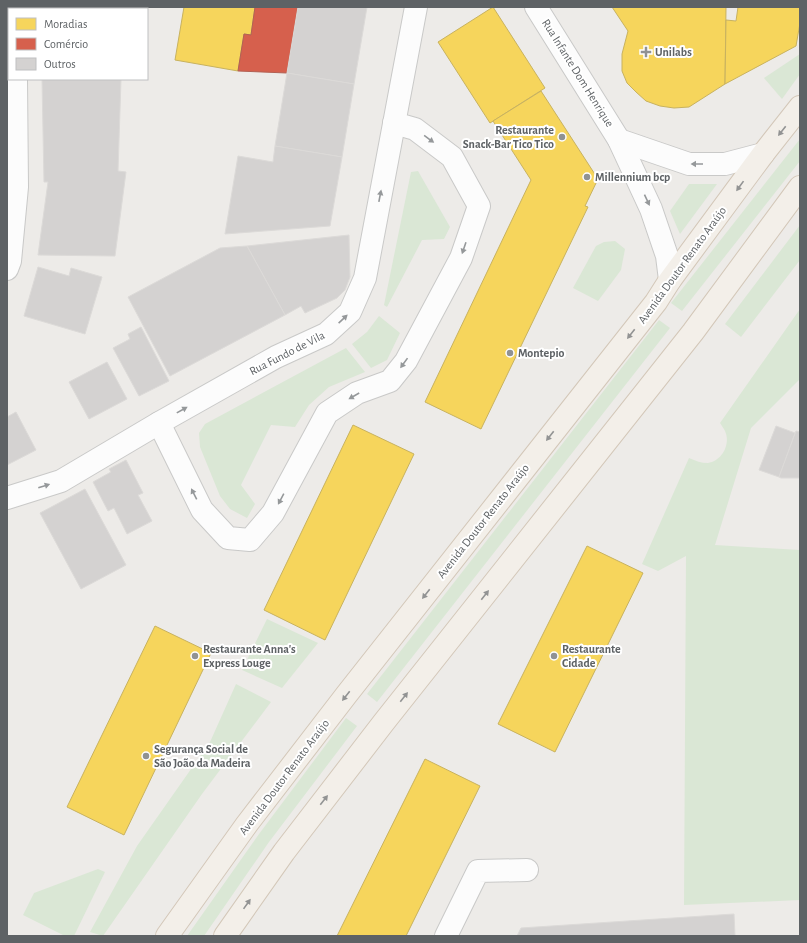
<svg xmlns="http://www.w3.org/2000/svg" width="807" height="943" viewBox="0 0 807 943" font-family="'Alegreya Sans',sans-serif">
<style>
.green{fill:#dae7d5}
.homes{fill:#f6d55c;stroke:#c8b25f}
.shops{fill:#d6604d;stroke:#b26154}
.building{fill:#d4d2d1;stroke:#dcdad8}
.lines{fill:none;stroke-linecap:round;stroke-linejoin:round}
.minor-casing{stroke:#c9c9c8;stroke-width:24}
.major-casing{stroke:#d3c7b8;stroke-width:24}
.minor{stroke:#fcfcfc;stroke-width:22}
.major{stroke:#f3efe9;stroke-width:22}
.oneway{fill:#929393}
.oneway2{fill:#95989a}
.poi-dot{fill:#909293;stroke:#fff;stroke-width:1.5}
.labels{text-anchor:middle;stroke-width:4;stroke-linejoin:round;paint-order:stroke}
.poi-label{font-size:12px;font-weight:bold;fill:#5e6265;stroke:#fff;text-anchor:start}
.street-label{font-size:12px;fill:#5e6265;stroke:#fff}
</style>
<rect width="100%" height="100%" fill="#edebe8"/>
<!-- green -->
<g class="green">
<polygon points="800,54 800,74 782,99 764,78"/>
<polygon points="800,139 800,161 682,311 671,303"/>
<polygon points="418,171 450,227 444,239 422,240 387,307 384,305 411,172"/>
<polygon points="689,184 717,184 680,234 670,211"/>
<polygon points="800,225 800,260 741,337 725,324"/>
<polygon points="615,241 625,249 621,270 598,301 573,288 596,246 604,242"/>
<path d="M800,309V379L751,428L715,545L800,550V900L684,905L686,556L658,571L642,564L689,458C696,461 701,463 708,463C722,461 731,444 725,431C724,429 722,426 720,423Z"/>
<polygon points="379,316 400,333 387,360 371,368 352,344 367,332"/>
<polygon points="659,320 670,328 377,702 367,694"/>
<polygon points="346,348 365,372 329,387 309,405 295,427 271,425 241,485 255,504 247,518 230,509 220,496 200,447 199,433 205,424"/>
<polygon points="267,619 318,643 282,688 242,670"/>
<polygon points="236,684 271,702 202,794 103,936 90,932 137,846 210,742"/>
<polygon points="346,718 357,726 269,842 204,936 187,936 259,834"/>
<polygon points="98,869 105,872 74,936 65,936 23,915 34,893"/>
</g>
<!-- homes -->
<g class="homes">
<polygon points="184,7 255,7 251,35 244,34 238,71 175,60"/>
<polygon points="493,7 545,88 490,123 438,42"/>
<polygon points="612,7 726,7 725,84 689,107 674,108 660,106 646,101 636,92 627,83 622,71 622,54 628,31"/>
<polygon points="738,7 800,7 800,23 796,46 725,84 726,20 736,21"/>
<polygon points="541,91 598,179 585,206 588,207 481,429 425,402 531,180 493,121"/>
<polygon points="353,425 414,454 325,640 264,610"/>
<polygon points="587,546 643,573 555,752 498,724"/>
<polygon points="155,626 211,653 124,835 67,807"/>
<polygon points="425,759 480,786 406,936 337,936"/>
</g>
<!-- shops -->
<polygon class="shops" points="255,7 298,7 287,73 238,71 244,34 251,35"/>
<!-- building -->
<g class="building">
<rect x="47" y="7" width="76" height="2"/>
<polygon points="298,7 367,7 354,84 287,73"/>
<polygon points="287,73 354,84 342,157 275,146"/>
<polygon points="42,79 121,79 118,171 126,172 115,256 38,255 48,182 44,182"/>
<polygon points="275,146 342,157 330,226 225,234 238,156 273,162"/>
<polygon points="349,235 350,277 345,290 337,298 305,313 301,306 285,315 247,246"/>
<polygon points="247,246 285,315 170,376 128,297 220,248"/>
<polygon points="38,267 69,276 71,268 102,277 85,334 24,316"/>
<polygon points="141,327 169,381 139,396 113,348 130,339 128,334"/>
<polygon points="107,362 127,399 89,419 69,382"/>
<polygon points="16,412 36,450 7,465 7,417"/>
<polygon points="776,426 795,433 779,477 759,470"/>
<polygon points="796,431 800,432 800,478 781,478 779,477"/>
<polygon points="126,460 143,493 138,495 152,521 127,534 114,508 108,511 93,482 111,472 109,469"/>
<polygon points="85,489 126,565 81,589 40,513"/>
<polygon points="734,914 735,936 517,936 521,928"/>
</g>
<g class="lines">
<!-- minor casing -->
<g class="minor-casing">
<g id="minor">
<polyline points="536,7 619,140 651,209 667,256 670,280"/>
<polyline points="17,9 18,7"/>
<polyline points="7,25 9,23"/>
<polyline points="7,55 9,58"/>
<polyline points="619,140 689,164 725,164 763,154"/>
<polyline points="7,269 10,261 17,187 16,79"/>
<polyline points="159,423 202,510 228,538 250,540 273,513 327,413 357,393 390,381 406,361 461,258 479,206 452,157 415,129 394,123"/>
<polyline points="7,498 61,481 159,423 276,357 326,334 350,312 365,278 416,7"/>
<polyline points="446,936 478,871 527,870"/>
</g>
</g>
<!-- major casing -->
<g class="major-casing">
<g id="major">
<polyline points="167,936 247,824 347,694 656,302 670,280 763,154 800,107"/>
<polyline points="225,936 284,852 384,722 693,332 800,187"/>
</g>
</g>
<!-- minor -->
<use href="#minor" class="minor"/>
<!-- major -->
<use href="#major" class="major"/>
</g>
<!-- one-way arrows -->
<defs><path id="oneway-solid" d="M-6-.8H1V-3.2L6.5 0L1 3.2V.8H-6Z"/></defs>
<g class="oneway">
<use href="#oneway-solid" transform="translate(782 131) rotate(128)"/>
<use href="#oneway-solid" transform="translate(740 186) rotate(126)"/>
<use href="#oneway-solid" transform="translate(631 334) rotate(128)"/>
<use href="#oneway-solid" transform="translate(550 436) rotate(128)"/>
<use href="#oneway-solid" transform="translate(426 594) rotate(128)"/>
<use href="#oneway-solid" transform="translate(485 595) rotate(-52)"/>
<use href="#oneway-solid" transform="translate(346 696) rotate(128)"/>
<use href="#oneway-solid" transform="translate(404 697) rotate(-52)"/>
<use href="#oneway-solid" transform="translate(324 800) rotate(-52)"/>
<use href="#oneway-solid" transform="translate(247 904) rotate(-55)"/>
</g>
<g class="oneway2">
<use href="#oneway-solid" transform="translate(429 139) rotate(36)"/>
<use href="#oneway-solid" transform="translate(697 164) rotate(180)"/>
<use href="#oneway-solid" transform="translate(380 196) rotate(-79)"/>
<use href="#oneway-solid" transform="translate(647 200) rotate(65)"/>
<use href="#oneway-solid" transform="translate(464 248) rotate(109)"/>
<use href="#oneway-solid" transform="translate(343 319) rotate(-43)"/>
<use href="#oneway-solid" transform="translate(404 363) rotate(126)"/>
<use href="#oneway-solid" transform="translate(354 396) rotate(150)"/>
<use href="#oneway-solid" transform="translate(182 410) rotate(-29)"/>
<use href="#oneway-solid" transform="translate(44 486) rotate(-18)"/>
<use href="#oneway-solid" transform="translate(194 494) rotate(-117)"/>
<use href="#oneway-solid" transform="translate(281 499) rotate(118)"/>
</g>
<!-- markers -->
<g class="poi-dot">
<path d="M644 46h4v4h4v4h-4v4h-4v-4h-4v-4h4z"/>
<circle cx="562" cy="137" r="4"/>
<circle cx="587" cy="177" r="4"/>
<circle cx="510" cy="353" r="4"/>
<circle cx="195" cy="656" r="4"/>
<circle cx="554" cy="656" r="4"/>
<circle cx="146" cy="756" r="4"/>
</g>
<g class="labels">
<!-- poi labels -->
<g class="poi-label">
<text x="655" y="56">Unilabs</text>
<text x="554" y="134" text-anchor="end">Restaurante<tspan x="554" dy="14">Snack-Bar Tico Tico</tspan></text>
<text x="595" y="181">Millennium bcp</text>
<text x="518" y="357">Montepio</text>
<text x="203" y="653">Restaurante Anna's<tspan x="203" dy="14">Express Louge</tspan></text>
<text x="562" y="653">Restaurante<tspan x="562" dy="14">Cidade</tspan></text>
<text x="154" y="753">Segurança Social de<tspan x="154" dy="14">São João da Madeira</tspan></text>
</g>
<!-- street labels -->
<g class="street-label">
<text transform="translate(578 73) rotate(58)" y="4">Rua Infante Dom Henrique</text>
<text transform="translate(682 265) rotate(-54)" y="4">Avenida Doutor Renato Araújo</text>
<text transform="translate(287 353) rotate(-27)" y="4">Rua Fundo de Vila</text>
<text transform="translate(483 521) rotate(-52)" y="4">Avenida Doutor Renato Araújo</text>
<text transform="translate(284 777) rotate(-53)" y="4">Avenida Doutor Renato Araújo</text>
</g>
</g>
<!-- border -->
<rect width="807" height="943" fill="none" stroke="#5e6265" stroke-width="16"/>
<!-- legend -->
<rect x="8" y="8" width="140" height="72" fill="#ffffff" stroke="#bfc0c1"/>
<rect x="16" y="18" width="20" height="12" fill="#f6d55c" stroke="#bfc0c1"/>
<text x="44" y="28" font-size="12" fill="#5e6265">Moradias</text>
<rect x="16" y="38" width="20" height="12" fill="#d6604d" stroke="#bfc0c1"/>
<text x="44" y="48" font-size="12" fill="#5e6265">Comércio</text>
<rect x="16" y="58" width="20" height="12" fill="#d4d2d1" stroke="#bfc0c1"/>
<text x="44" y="68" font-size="12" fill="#5e6265">Outros</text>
</svg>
